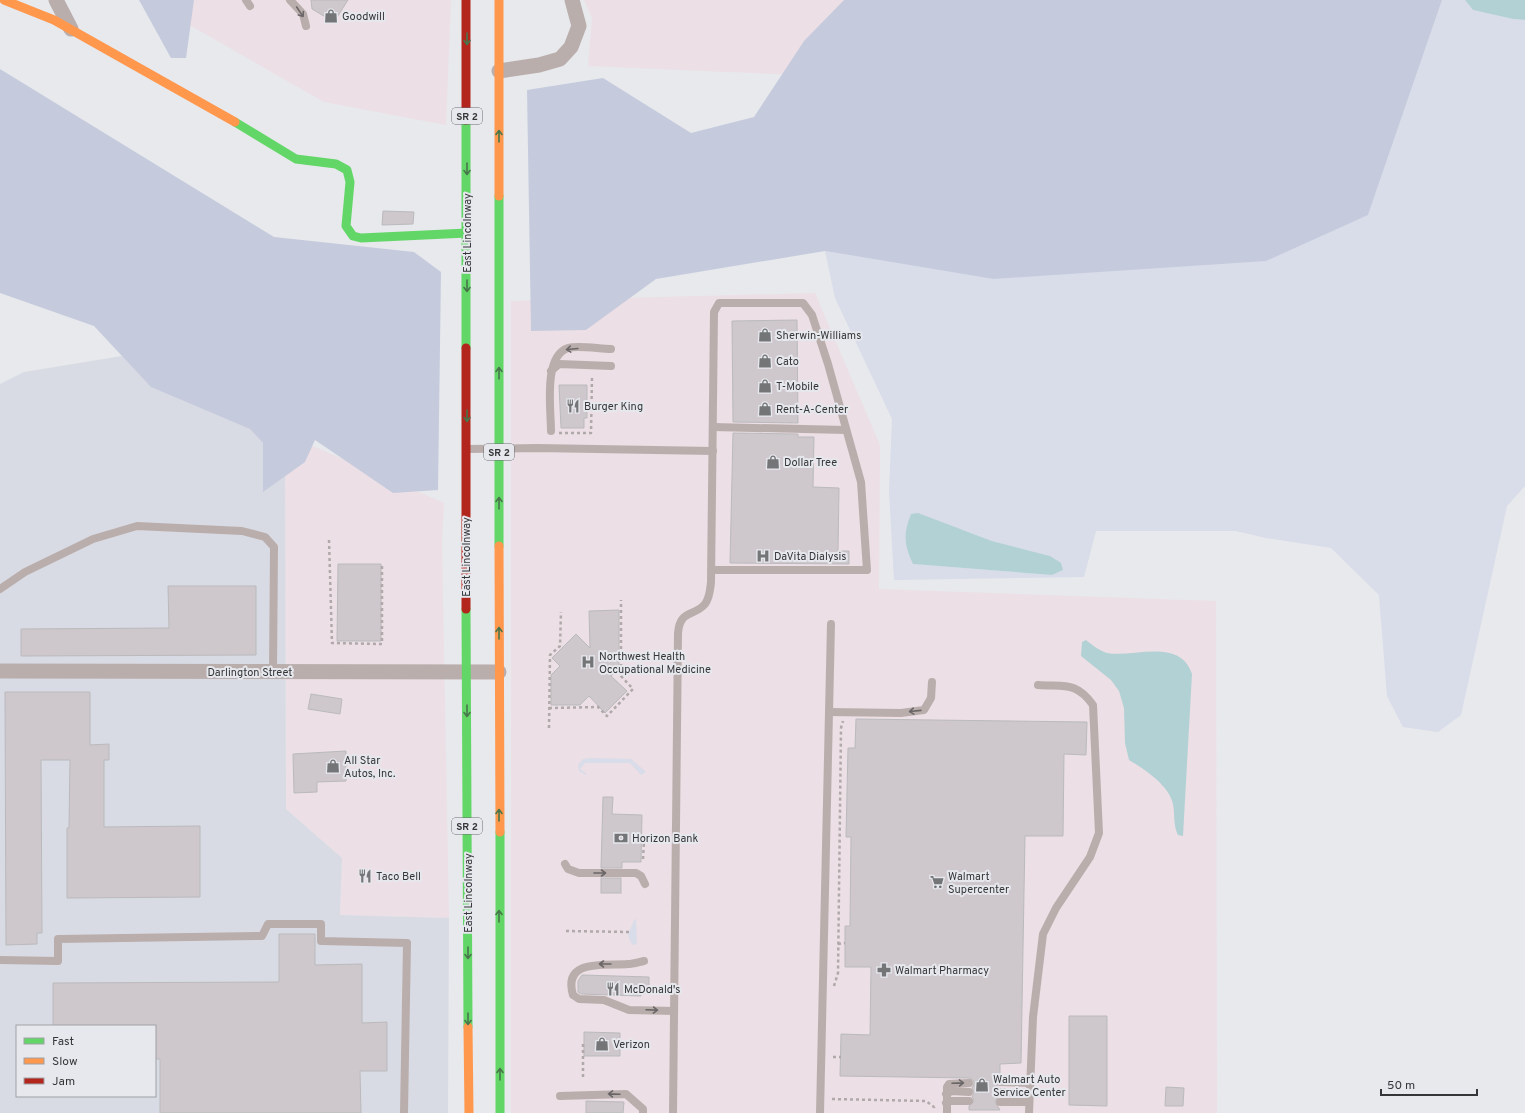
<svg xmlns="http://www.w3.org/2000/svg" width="1525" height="1113" viewBox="0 0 1525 1113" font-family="Overpass,sans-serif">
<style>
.commercial{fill:#ecdfe5}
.built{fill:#d9dbe4;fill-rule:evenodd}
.green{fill:#d9dce9;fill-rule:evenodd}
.forest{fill:#c5cbdd}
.water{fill:#b2d1d4}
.building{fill:#cec7cc;stroke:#bababc}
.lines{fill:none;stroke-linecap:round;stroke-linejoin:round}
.path{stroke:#b0a9a9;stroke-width:2.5;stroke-dasharray:3 3;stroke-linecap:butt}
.lane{stroke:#baaead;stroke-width:8}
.street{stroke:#baaead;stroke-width:15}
.fast{stroke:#63d668;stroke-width:9}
.slow{stroke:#ff974d;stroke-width:9}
.jam{stroke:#b3261e;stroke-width:9}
.oneway{stroke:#6a6667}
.oneway2{stroke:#47764b}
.labels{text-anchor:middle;stroke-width:4;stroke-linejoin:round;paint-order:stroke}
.shield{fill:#e6e8ed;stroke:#6a6b6e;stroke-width:1}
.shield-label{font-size:10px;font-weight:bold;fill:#353638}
.poi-label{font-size:11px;fill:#353638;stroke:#e6e8ed;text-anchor:start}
.street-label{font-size:11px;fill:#353638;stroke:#e6e8ed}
</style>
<rect width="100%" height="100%" fill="#e7e9ec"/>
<!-- commercial -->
<g class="commercial">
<polygon points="191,0 451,0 446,125 324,102 179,19"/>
<polygon points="584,0 942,0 916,80 588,66 592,18"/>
<polygon points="815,293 880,445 879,589 1216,601 1217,1113 511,1113 511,301"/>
<polygon points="285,434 444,503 442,543 449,918 340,915 342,858 286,809"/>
</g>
<!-- built -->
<path class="built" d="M122,356L285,434L286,809L342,858L340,915L449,918L448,1113H0V384L24,372ZM17,1026H155V1096H17Z"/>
<!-- green -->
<g class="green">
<path d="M1442,0H1465L1473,10L1513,19L1525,20V486L1507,506L1461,715L1438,732L1403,727L1387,696L1379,595L1331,548L1266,538L1236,531H1096L1084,577L894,580L889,491L892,419L835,298L825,251L993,279L1368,215ZM961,529L992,541L1050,556L1063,570L1052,575L913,564Z"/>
<polygon points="590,758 631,759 645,771 645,773 641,775 630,763 585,763 580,769 587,774 586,775 579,771 578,765 583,759"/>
<polygon points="636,919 637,944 634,945 631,943 628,935 634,920"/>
</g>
<!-- forest -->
<g class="forest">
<polygon points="139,0 194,0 186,58 171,58"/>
<polygon points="844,0 1442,0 1368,215 1266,261 993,279 825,251 656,279 586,330 531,331 527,90 603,78 691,133 754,117 804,41"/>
<polygon points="0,69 274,237 414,252 441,272 438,490 393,493 315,440 305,462 263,492 263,443 250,429 151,387 94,326 0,293"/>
</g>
<!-- water -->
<g class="water">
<polygon points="1465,0 1525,0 1525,20 1513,19 1473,10"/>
<path d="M918,513L992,541L1050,556L1061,563L1063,570L1052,575L913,564C904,545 903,534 911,514Z"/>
<path d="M1086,640C1092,645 1100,651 1107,653C1133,658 1180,637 1192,674L1183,836L1178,835C1173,825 1175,814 1173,804C1169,785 1144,769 1129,760L1125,743L1124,708L1119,691L1111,680L1081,656L1082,642Z"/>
</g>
<!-- building -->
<g class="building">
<polygon points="311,0 348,0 334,22 312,9"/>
<polygon points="383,211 414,212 413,224 382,225"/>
<polygon points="797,320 798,423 733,422 732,321"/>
<polygon points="559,385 587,385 587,418 584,418 584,428 561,428"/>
<polygon points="733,433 798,434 798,437 814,437 813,487 839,488 838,551 849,551 849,564 730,563"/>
<polygon points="338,564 381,564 381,641 337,641"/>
<polygon points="168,586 256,586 256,655 21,656 21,629 169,628"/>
<polygon points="619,610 619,667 611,676 627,691 605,713 589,696 580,705 551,705 551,675 560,666 552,658 576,634 590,648 589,611"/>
<polygon points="5,692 90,692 90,745 109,744 109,760 104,760 104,827 200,826 200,897 67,898 67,828 69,828 70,760 41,760 42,933 37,933 37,944 6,945"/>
<polygon points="311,694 342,699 340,714 308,709"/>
<polygon points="856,719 1087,722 1086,755 1064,754 1063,836 1025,836 1021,1063 1000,1064 1000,1076 996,1079 995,1082 998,1087 995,1092 998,1097 995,1102 1000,1110 969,1110 969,1106 974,1101 972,1096 974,1093 972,1088 974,1083 973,1080 969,1078 840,1076 841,1034 870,1035 871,967 845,967 845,926 850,926 851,837 846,837 848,748 855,748"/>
<polygon points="346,751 346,781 317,782 317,792 294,793 293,754"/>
<polygon points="603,797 613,797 612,814 642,815 641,862 622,862 622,868 601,868"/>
<rect x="601" y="878" width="20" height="15"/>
<polygon points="279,934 315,934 315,965 362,964 362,1023 387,1022 387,1071 360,1071 361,1113 160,1113 160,1059 155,1059 155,1026 53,1026 53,983 279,982"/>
<polygon points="582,975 649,977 649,993 641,993 641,996 581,994 578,992 578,981"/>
<polygon points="1069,1016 1107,1016 1107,1106 1069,1105"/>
<polygon points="584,1032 620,1033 620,1056 584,1056"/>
<polygon points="1166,1087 1184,1088 1183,1106 1165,1106"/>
<polygon points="586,1101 624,1102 623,1113 586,1113"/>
</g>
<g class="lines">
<!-- path -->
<g class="path">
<polyline points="559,433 591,433 592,376"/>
<polyline points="329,540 332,643 382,644 382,565"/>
<polyline points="549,708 598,707 607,716 633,689 621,676 621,600"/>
<polyline points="549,728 550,655 560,646 561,612"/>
<polyline points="643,859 644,841 666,841"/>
<polyline points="566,931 629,932"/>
<polyline points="838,944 845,943"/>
<polyline points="834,986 838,973 841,728 843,721"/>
<polyline points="833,1057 841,1057"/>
<polyline points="583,1077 583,1041"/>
<polyline points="832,1099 926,1101 934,1107 936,1105"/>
</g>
<!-- lane -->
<g class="lane">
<polyline points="246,0 250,6"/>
<polyline points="290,0 303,14 306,26"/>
<polyline points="551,371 559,364 611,366"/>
<polyline points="713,427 846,430"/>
<path d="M551,431C551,410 543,356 568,348C578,345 600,349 611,349"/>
<polyline points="467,449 537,448 713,451"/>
<polyline points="0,589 25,572 93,539 137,526 242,531 265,537 274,547 273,672"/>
<polyline points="829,712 901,713 924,710 931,698 932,682"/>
<polyline points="565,864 568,869 579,873 636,873 641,876 645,884"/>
<polyline points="0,960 58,961 58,939 262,936 268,924 321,924 321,941 407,943 404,1113"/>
<path d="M644,961C639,962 633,964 628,964C607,966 562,958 573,995L579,999L604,1000L629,1010L674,1011"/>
<polyline points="1000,1082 1030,1083"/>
<polyline points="1000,1092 1029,1093"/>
<polyline points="946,1094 952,1091 969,1092"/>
<polyline points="560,1096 626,1094 643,1109 643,1113"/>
<polyline points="1000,1102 1029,1102"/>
<polyline points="946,1103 949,1101 969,1101"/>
<path d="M673,1113L678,633C680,609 694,617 705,604C710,597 710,590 711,582L714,312L719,303H803L812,315L828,364L861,482L867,570H711"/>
<polyline points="820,1113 831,624"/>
<polyline points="947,1113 947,1087 949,1084 969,1083"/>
<path d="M1029,1113L1033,1017L1043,934L1056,908L1090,857L1099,833L1093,705C1076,681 1064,687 1038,685"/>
</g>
<!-- street -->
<g class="street">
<polyline points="56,0 71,29"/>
<polyline points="499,71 539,65 560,59 571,47 579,26 572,0"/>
<polyline points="0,671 499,672"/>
</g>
<!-- fast -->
<g class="fast">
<polyline points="466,120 466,348"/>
<polyline points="235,122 296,159 336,164 347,170 350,182 346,226 353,236 361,238 467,233"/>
<polyline points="499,196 499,546"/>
<polyline points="466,609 468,1027"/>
<polyline points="500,832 500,1113"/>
</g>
<!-- slow -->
<g class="slow">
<polyline points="4,0 54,20 235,122"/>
<polyline points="499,0 499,196"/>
<polyline points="499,546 500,832"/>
<polyline points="468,1027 469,1113"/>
</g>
<!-- jam -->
<g class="jam">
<polyline points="466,0 466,120"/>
<polyline points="466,348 466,609"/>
</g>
</g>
<!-- one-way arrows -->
<defs><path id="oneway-shaft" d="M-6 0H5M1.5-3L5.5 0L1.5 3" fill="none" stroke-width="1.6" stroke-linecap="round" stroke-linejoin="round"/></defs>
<g class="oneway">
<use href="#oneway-shaft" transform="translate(300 12) rotate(56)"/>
<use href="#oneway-shaft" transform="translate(572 349) rotate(175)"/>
<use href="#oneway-shaft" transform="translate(915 711) rotate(174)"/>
<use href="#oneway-shaft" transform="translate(600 873)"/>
<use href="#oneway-shaft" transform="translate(605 964) rotate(-180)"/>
<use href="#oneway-shaft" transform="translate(652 1010) rotate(2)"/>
<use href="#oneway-shaft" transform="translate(958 1083) rotate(-2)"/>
<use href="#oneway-shaft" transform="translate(614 1094) rotate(-178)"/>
</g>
<g class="oneway2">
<use href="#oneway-shaft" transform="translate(467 39) rotate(90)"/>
<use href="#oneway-shaft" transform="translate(499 136) rotate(-90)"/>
<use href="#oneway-shaft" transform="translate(467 169) rotate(90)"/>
<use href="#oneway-shaft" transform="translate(467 286) rotate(90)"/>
<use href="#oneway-shaft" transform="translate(499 373) rotate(-90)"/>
<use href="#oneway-shaft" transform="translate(467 416) rotate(90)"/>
<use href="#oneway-shaft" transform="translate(499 503) rotate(-90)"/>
<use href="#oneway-shaft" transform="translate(499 633) rotate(-90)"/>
<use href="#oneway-shaft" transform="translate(467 711) rotate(90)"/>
<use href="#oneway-shaft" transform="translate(499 815) rotate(-90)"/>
<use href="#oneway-shaft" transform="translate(499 916) rotate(-90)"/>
<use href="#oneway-shaft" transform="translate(468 953) rotate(90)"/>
<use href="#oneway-shaft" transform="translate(468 1019) rotate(90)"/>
<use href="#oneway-shaft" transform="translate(500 1074) rotate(-90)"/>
</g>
<!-- icons -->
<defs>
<g id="shop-bare" transform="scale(1.08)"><path d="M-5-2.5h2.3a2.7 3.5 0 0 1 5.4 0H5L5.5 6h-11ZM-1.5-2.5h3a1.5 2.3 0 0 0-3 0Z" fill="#737577" stroke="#e6e8ed" stroke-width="2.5" paint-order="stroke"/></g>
<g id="restaurant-bare" transform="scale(1.08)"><path d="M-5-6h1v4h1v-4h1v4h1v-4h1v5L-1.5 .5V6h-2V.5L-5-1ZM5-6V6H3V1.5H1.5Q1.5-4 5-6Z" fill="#737577" stroke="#e6e8ed" stroke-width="2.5" paint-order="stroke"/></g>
<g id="hospital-bare" transform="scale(1.08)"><path d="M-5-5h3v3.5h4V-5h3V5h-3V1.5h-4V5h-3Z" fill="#737577" stroke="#e6e8ed" stroke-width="2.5" paint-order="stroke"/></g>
<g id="bank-bare" transform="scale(1.08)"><path d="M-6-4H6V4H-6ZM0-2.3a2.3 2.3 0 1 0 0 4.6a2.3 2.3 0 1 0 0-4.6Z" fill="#737577" stroke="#e6e8ed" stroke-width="2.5" paint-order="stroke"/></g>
<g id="supermarket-bare" transform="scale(1.08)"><path d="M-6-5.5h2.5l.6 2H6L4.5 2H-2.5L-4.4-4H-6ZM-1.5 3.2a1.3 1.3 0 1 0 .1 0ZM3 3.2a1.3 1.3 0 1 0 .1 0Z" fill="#737577" stroke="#e6e8ed" stroke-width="2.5" paint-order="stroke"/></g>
<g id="pharmacy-bare" transform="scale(1.08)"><path d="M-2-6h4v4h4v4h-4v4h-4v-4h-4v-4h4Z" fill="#737577" stroke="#e6e8ed" stroke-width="2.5" paint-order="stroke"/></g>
</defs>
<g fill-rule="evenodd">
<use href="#shop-bare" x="331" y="16"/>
<use href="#shop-bare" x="765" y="335"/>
<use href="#shop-bare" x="765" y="361"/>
<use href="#shop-bare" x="765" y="386"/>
<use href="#restaurant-bare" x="573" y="406"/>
<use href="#shop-bare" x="765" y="409"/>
<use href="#shop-bare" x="773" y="462"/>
<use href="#hospital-bare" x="763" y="556"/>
<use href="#hospital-bare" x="588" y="662"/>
<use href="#shop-bare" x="333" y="766"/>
<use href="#bank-bare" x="621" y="838"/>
<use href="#restaurant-bare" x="365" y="876"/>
<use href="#supermarket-bare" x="937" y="882"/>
<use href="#pharmacy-bare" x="884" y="970"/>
<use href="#restaurant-bare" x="613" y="989"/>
<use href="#shop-bare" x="602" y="1044"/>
<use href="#shop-bare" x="982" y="1085"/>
</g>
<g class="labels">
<!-- shield labels -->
<g class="shield">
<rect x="452" y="108" width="30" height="16" rx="3"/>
<rect x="484" y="444" width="30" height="16" rx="3"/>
<rect x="452" y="818" width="30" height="16" rx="3"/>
</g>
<g class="shield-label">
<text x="467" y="120">SR 2</text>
<text x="499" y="456">SR 2</text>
<text x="467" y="830">SR 2</text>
</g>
<!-- poi labels -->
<g class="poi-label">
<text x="342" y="20">Goodwill</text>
<text x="776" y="339">Sherwin-Williams</text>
<text x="776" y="365">Cato</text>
<text x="776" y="390">T-Mobile</text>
<text x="584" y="410">Burger King</text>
<text x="776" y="413">Rent-A-Center</text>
<text x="784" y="466">Dollar Tree</text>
<text x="774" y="560">DaVita Dialysis</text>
<text x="599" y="660">Northwest Health<tspan x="599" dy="13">Occupational Medicine</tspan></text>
<text x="344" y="764">All Star<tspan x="344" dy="13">Autos, Inc.</tspan></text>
<text x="632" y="842">Horizon Bank</text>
<text x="376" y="880">Taco Bell</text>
<text x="948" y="880">Walmart<tspan x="948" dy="13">Supercenter</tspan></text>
<text x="895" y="974">Walmart Pharmacy</text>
<text x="624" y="993">McDonald's</text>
<text x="613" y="1048">Verizon</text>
<text x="993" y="1083">Walmart Auto<tspan x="993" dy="13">Service Center</tspan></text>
</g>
<!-- street labels -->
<g class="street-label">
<text transform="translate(467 233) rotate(-90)" y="4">East Lincolnway</text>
<text transform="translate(466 557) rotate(-90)" y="4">East Lincolnway</text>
<text x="250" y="676">Darlington Street</text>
<text transform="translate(468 893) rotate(-90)" y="4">East Lincolnway</text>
</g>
</g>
<!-- legend -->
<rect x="16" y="1025" width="140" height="72" fill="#e6e8ed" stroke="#9fa1a5"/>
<rect x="24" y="1038" width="20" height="6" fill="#63d668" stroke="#9fa1a5"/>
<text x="52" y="1045" font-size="12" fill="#353638">Fast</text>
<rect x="24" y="1058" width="20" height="6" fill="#ff974d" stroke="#9fa1a5"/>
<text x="52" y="1065" font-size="12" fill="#353638">Slow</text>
<rect x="24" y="1078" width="20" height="6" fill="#b3261e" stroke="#9fa1a5"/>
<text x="52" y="1085" font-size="12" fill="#353638">Jam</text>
<!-- scale -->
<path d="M1381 1089v6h96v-6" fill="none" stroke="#353638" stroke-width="2"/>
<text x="1387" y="1089" font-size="12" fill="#353638" stroke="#e6e8ed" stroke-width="3" paint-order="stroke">50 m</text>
</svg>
